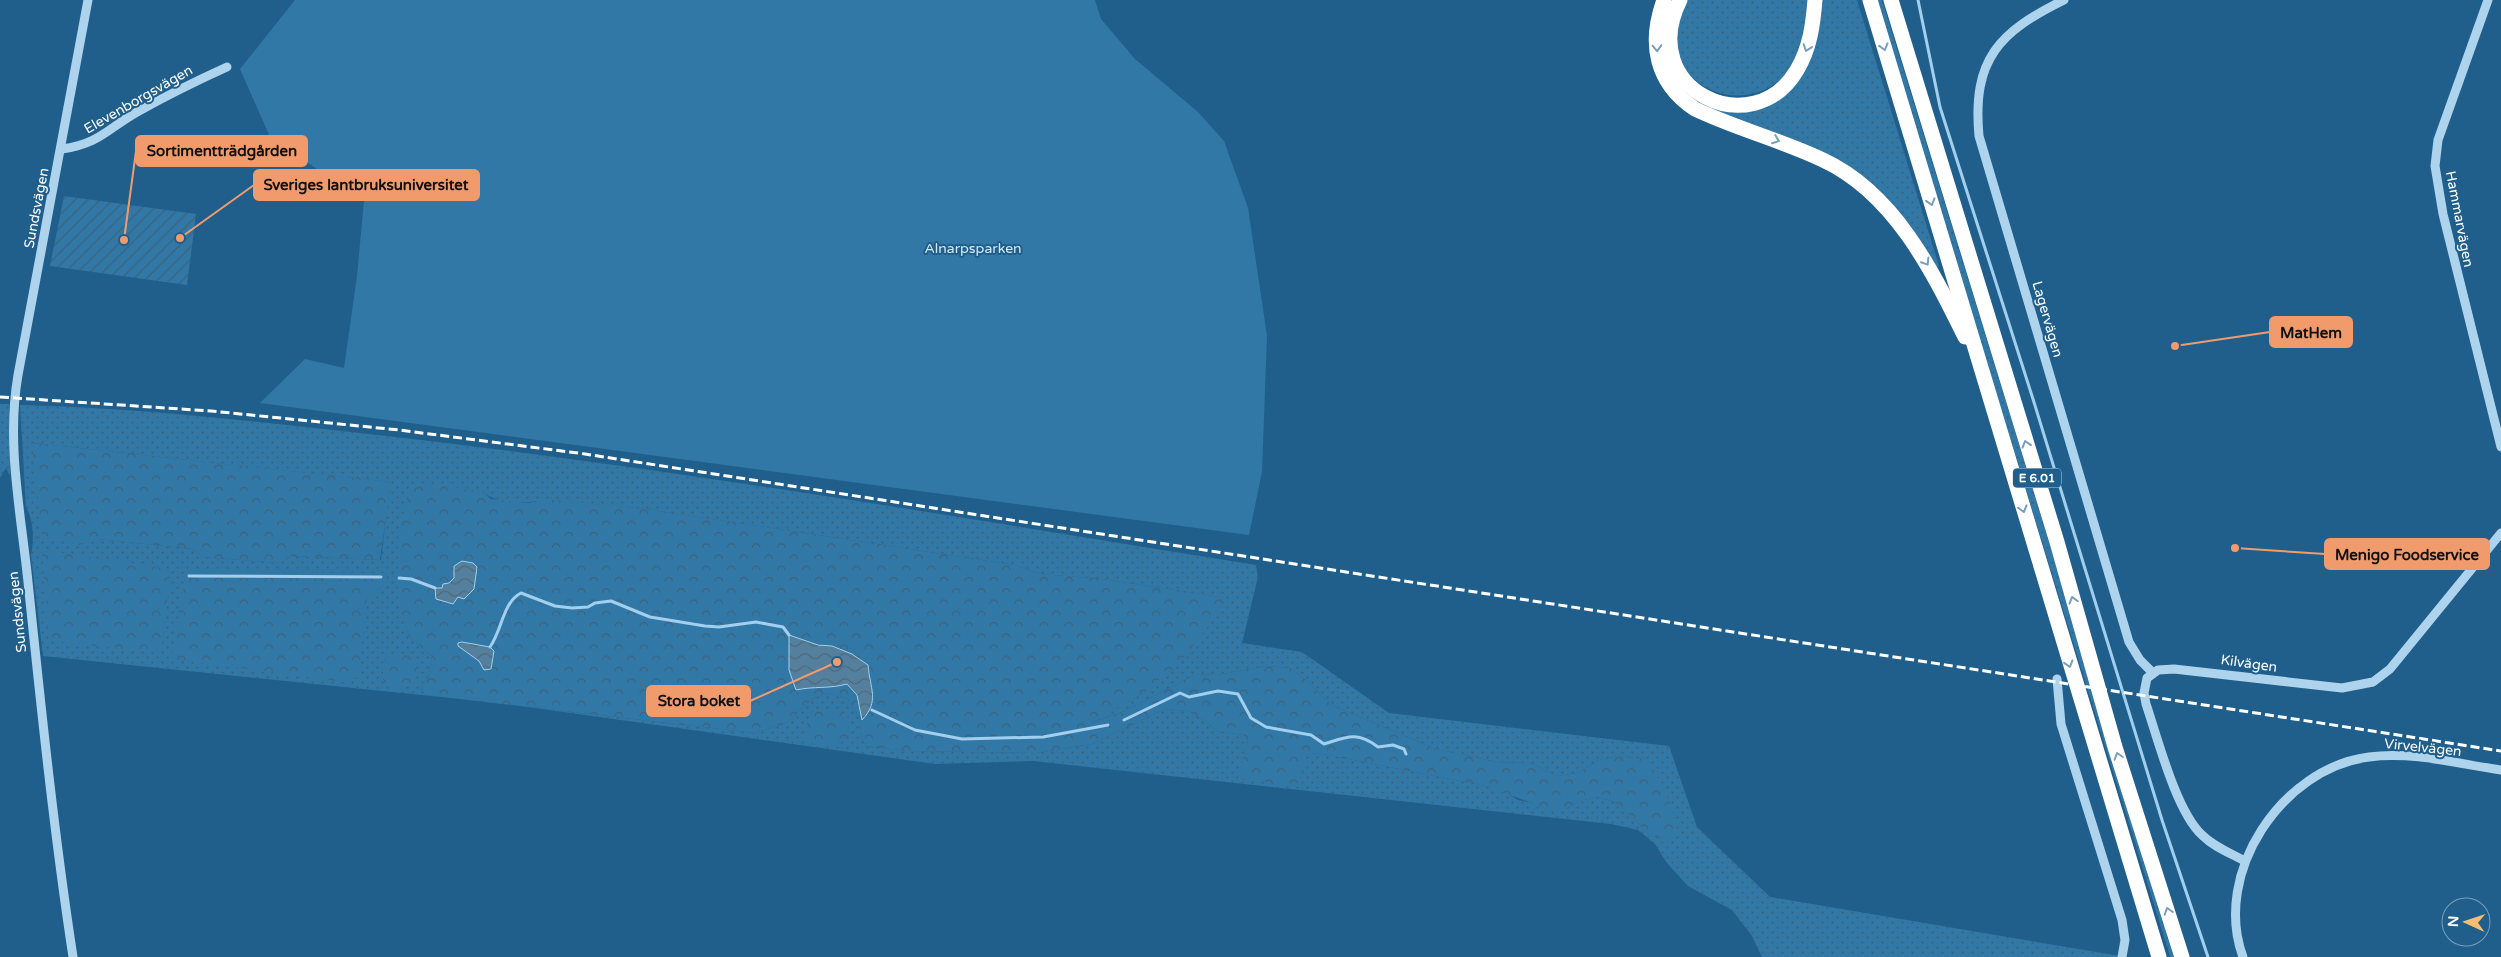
<svg xmlns="http://www.w3.org/2000/svg" width="2501" height="957" viewBox="0 0 2501 957" font-family="'Varela Round',sans-serif">
<style>
.grass{fill:url(#grass-dots);fill-rule:evenodd}
.forest{fill:url(#forest-crowns);fill-rule:evenodd}
.park{fill:#3178a7}
.garden{fill:url(#garden-furrows)}
.water{fill:url(#water-waves);stroke:#a2cfed}
.lines{fill:none;stroke-linecap:round;stroke-linejoin:round}
.stream{stroke:#a2cfed;stroke-width:3}
.minor{stroke:#aed3ec;stroke-width:9}
.highway{stroke:#fff;stroke-width:15}
.rail{stroke:#fff;stroke-width:3;stroke-dasharray:9 4;stroke-linecap:butt}
.oneway{stroke:#799fba}
.labels{text-anchor:middle;stroke-width:4;stroke-linejoin:round;paint-order:stroke}
.shield{fill:#205f8c;stroke:#bccfdc;stroke-width:1}
.shield-label{font-size:12px;font-weight:bold;fill:#fff}
.street-label{font-size:14px;fill:#fff;stroke:#205f8c}
.park-label{font-size:14px;fill:#d3e9f8;stroke:#205f8c}
.leader{fill:none;stroke:#f19b6d;stroke-width:2}
.callout-dot{fill:#f19b6d;stroke:#205f8c;stroke-width:2}
.callout{fill:#f19b6d;stroke:#f19b6d;stroke-width:2}
.callout-label{font-size:15px;text-anchor:middle;font-weight:bold;fill:#111}
</style>
<defs>
<pattern id="grass-dots" width="8" height="8" patternUnits="userSpaceOnUse" patternTransform="scale(1.25)"><rect width="8" height="8" fill="#3178a7"/><path d="M2 2h.1M6 6h.1" fill="none" stroke="#3e627a" stroke-width="1.8" stroke-linecap="round"/></pattern>
<pattern id="forest-crowns" width="20" height="18" patternUnits="userSpaceOnUse" patternTransform="scale(1.25)"><rect width="20" height="18" fill="#3178a7"/><path d="M2 6a3 3 0 1 1 6 0M12 15a3 3 0 1 1 6 0" fill="none" stroke="#3e627a"/></pattern>
<pattern id="garden-furrows" width="10" height="10" patternUnits="userSpaceOnUse" patternTransform="scale(1.25)"><rect width="10" height="10" fill="#3178a7"/><path d="M-1 1l2-2M0 10L10 0M9 11l2-2" fill="none" stroke="#3e627a"/></pattern>
<pattern id="water-waves" width="16" height="10" patternUnits="userSpaceOnUse" patternTransform="scale(1.25)"><rect width="16" height="10" fill="#54809e"/><path d="M0 5q4-4 8 0t8 0" fill="none" stroke="#506979"/></pattern>
</defs>
<rect width="100%" height="100%" fill="#205f8c"/>
<!-- grass -->
<g class="grass">
<path d="M1686,0H1809C1809,22 1803,51 1790,69C1752,119 1669,94 1678,29C1679,20 1684,9 1686,0Z"/>
<path d="M1821,0H1857L1939,266L1936,268C1929,255 1922,241 1913,229C1873,177 1826,151 1766,129C1741,120 1716,113 1691,102L1722,110L1745,111L1767,105L1782,96Z"/>
<polygon points="1875,0 1882,0 2177,957 2170,957 2169,953"/>
<polygon points="0,404 9,404 10,476 6,468 0,478"/>
<path d="M20,405C146,408 270,423 395,437C683,470 970,519 1256,565L1258,577L1242,643L1302,652L1389,713L1669,746L1697,827L1770,897L2126,957H1762L1752,936L1732,910L1688,886L1667,863L1655,844L1638,830L1611,824L1033,761L935,764L499,703L43,656L31,555C34,540 34,521 26,507ZM32,443L390,482L381,560L290,556L279,563L202,557L193,549L97,539ZM482,491C497,505 525,504 545,500L646,509L1015,565L1040,574L1102,579L1221,597L1144,693L1086,724L1125,711L1196,674L1217,675L1267,666L1290,668L1307,681L1331,705L1436,749L1497,762L1530,763L1557,776L1578,773L1599,760L1618,756L1644,759L1650,835L1619,804L1600,797L1583,800L1565,809L1518,800L1502,790L1486,786L1318,753L1305,755L1239,778L1248,740L1244,735L1217,731L1203,719L1188,711L1165,709L1092,744L1036,753L907,751L867,746L862,739L859,716L847,698L828,693L812,699L786,723L755,733L425,695L420,686L428,678L432,656L409,636L405,621Z"/>
</g>
<!-- forest -->
<g class="forest">
<polygon points="32,443 391,482 380,560 290,556 280,563 202,557 193,549 97,539 80,545 42,537"/>
<path d="M415,483L482,491L491,499L529,503L545,499L646,509L1015,565L1040,574L1102,579L1221,597L1224,605L1179,664L1144,693L1090,723L1125,711L1196,674L1217,675L1267,666L1290,668L1307,681L1331,705L1436,749L1497,762L1530,763L1557,776L1578,773L1599,760L1618,756L1644,759L1653,769L1669,800L1676,823L1675,837L1664,840L1650,835L1619,804L1600,797L1583,800L1565,809L1550,810L1486,786L1318,753L1305,755L1301,786L1238,779L1248,740L1244,735L1217,731L1203,719L1188,711L1165,709L1092,744L1036,753L907,751L867,746L862,739L859,716L847,698L828,693L812,699L786,723L755,733L425,695L420,686L428,678L432,656L409,636L398,599V539L409,490ZM454,578L453,604L436,599L435,588H443Z"/>
<polygon points="42,550 171,569 161,653 49,641"/>
<polygon points="186,570 387,573 387,583 367,599 358,678 343,682 171,659"/>
<polygon points="390,654 412,655 419,662 418,674 412,685 395,689 387,687 383,680 383,661"/>
<polygon points="824,709 836,710 848,718 849,735 839,745 821,745 806,741 807,722 812,712"/>
</g>
<!-- park -->
<polygon class="park" points="295,0 1095,0 1101,19 1135,59 1198,112 1224,141 1248,208 1267,336 1262,472 1249,535 260,403 305,359 344,368 357,276 364,201 270,137 240,69"/>
<!-- garden -->
<polygon class="garden" points="64,196 196,214 187,285 50,266"/>
<!-- water -->
<g class="water">
<polygon points="462,561 473,563 477,567 474,589 464,599 458,597 453,604 436,599 435,588 442,588 443,584 449,583 454,578 454,566"/>
<path d="M789,635L818,645L832,646L852,654L868,665C870,689 880,701 862,720L857,695L847,684C830,689 814,686 796,690L789,670Z"/>
<polygon points="462,642 490,647 494,651 491,669 484,670 479,661 458,646 458,643"/>
</g>
<g class="lines">
<!-- stream -->
<g class="stream">
<polyline points="1918,0 1940,107 2033,399 2162,820 2208,957"/>
<polyline points="189,576 381,577"/>
<polyline points="399,578 411,579 435,588"/>
<path d="M490,647C502,630 503,602 521,593L555,606L572,608L588,607L595,603L611,601L650,617L705,626L719,627L756,622L783,627L789,635"/>
<polyline points="872,710 915,730 962,739 1043,737 1108,725"/>
<path d="M1124,720L1180,693L1189,697L1218,691L1238,694L1251,718L1266,727L1311,735L1324,744C1347,737 1357,731 1378,747L1393,745L1404,749L1406,754"/>
</g>
<!-- minor -->
<g class="minor">
<path d="M2064,0C1999,32 1972,59 1979,136L2129,642L2140,660L2153,673"/>
<polyline points="2488,0 2438,140 2435,166 2443,214 2501,447"/>
<path d="M62,149C99,144 107,129 137,112C166,96 196,81 227,67"/>
<polyline points="2057,679 2061,724 2122,920 2125,940 2122,957"/>
<path d="M2245,861C2230,853 2214,847 2202,835C2176,811 2158,739 2146,704L2144,693L2147,678L2158,670L2174,669L2342,688L2373,682L2390,669L2501,533"/>
<path d="M73,957C54,833 41,707 28,582C21,513 6,444 18,375L88,0"/>
<path d="M2243,957C2212,873 2282,768 2369,757C2412,751 2459,764 2501,770"/>
</g>
<!-- highway -->
<g class="highway">
<path d="M1664,0C1648,44 1656,83 1695,109C1737,129 1781,140 1823,160C1894,193 1932,270 1965,337"/>
<path d="M1680,0C1635,90 1753,145 1797,70C1810,48 1813,25 1815,0"/>
<polyline points="1870,0 2159,957"/>
<polyline points="1891,0 2057,542 2115,747 2182,957"/>
</g>
<!-- rail -->
<polyline class="rail" points="0,397 211,411 399,430 585,454 2501,751"/>
</g>
<!-- one-way arrows -->
<defs><path id="oneway-chevron" d="M-2-3.5L2.5 0L-2 3.5" fill="none" stroke-width="1.6" stroke-linecap="round" stroke-linejoin="round" transform="scale(1.25)"/></defs>
<g class="oneway">
<use href="#oneway-chevron" transform="translate(1884 47) rotate(73)"/>
<use href="#oneway-chevron" transform="translate(1657 48) rotate(88)"/>
<use href="#oneway-chevron" transform="translate(1807 48) rotate(109)"/>
<use href="#oneway-chevron" transform="translate(1776 140) rotate(21)"/>
<use href="#oneway-chevron" transform="translate(1931 202) rotate(73)"/>
<use href="#oneway-chevron" transform="translate(1926 262) rotate(58)"/>
<use href="#oneway-chevron" transform="translate(2026 444) rotate(-107)"/>
<use href="#oneway-chevron" transform="translate(2023 509) rotate(74)"/>
<use href="#oneway-chevron" transform="translate(2073 600) rotate(-106)"/>
<use href="#oneway-chevron" transform="translate(2069 664) rotate(73)"/>
<use href="#oneway-chevron" transform="translate(2118 756) rotate(-108)"/>
<use href="#oneway-chevron" transform="translate(2168 911) rotate(-108)"/>
</g>
<g class="labels">
<!-- shield labels -->
<rect class="shield" x="2013" y="468.5" width="48" height="19" rx="4"/>
<g class="shield-label">
<text x="2037" y="482">E 6.01</text>
</g>
<!-- street labels -->
<g class="street-label">
<text transform="translate(138 99) rotate(-30)" y="5">Elevenborgsvägen</text>
<text transform="translate(36 208) rotate(-79)" y="5">Sundsvägen</text>
<text transform="translate(2460 219) rotate(79)" y="5">Hammarvägen</text>
<text transform="translate(2048 319) rotate(74)" y="5">Lagervägen</text>
<text transform="translate(17 612) rotate(-96)" y="5">Sundsvägen</text>
<text transform="translate(2249 663) rotate(8)" y="5">Kilvägen</text>
<text transform="translate(2423 747) rotate(6)" y="5">Virvelvägen</text>
</g>
<!-- park labels -->
<g class="park-label">
<text x="973" y="253">Alnarpsparken</text>
</g>
</g>
<!-- callouts -->
<path class="leader" d="M124 240L136 151M180 238L254 185M2175 346L2270 332M2235 548L2325 554M837 662L750 701"/>
<g class="callout-dot">
<circle cx="124" cy="240" r="5"/>
<circle cx="180" cy="238" r="5"/>
<circle cx="2175" cy="346" r="5"/>
<circle cx="2235" cy="548" r="5"/>
<circle cx="837" cy="662" r="5"/>
</g>
<g class="callout">
<rect x="136" y="136" width="171" height="30" rx="5"/>
<rect x="254" y="170" width="225" height="30" rx="5"/>
<rect x="2270" y="317" width="82" height="30" rx="5"/>
<rect x="2325" y="539" width="164" height="30" rx="5"/>
<rect x="647" y="686" width="103" height="30" rx="5"/>
</g>
<g class="callout-label">
<text x="222" y="156">Sortimentträdgården</text>
<text x="366" y="190">Sveriges lantbruksuniversitet</text>
<text x="2311" y="338">MatHem</text>
<text x="2407" y="560">Menigo Foodservice</text>
<text x="699" y="706">Stora boket</text>
</g>
<!-- north arrow -->
<g transform="translate(2466 922) rotate(273)"><circle r="24" fill="#205f8c" stroke="#799fba"/>
<path d="M0-4L9 19L0 12L-9 19Z" fill="#f9bd6f"/>
<text y="-8" font-size="14" font-weight="bold" text-anchor="middle" fill="#ffffff">N</text>
</g>
</svg>
